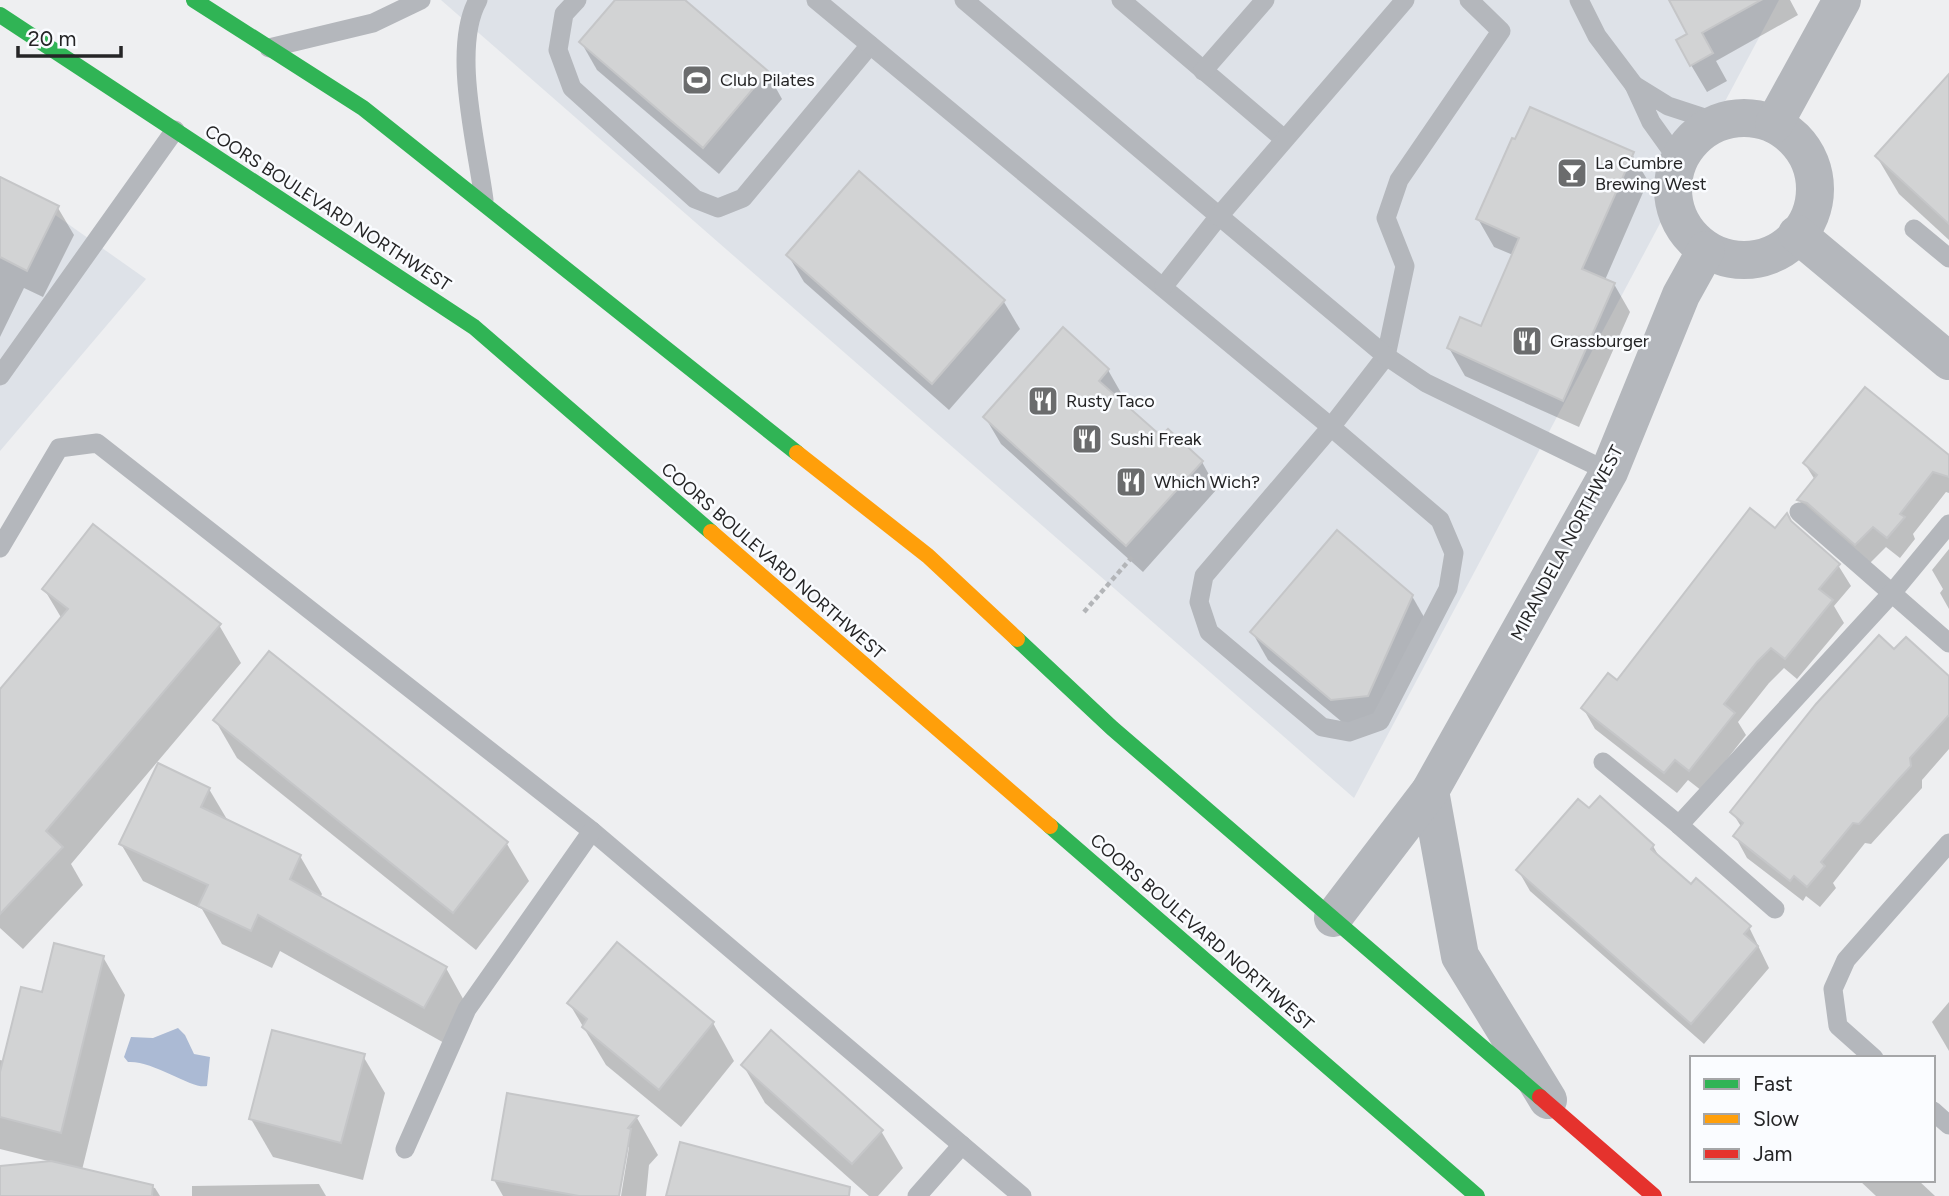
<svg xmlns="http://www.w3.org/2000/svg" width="1949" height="1196" viewBox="0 0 1949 1196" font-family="Figtree,sans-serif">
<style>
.built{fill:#dee2e8}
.water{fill:#abbad4}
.shadow{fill:#0003}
.building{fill:#d2d3d4;stroke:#c5c6c8;stroke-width:2}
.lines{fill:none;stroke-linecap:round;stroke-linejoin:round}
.path{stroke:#b3b5b8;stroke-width:4.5;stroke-dasharray:5 3.5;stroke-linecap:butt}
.lane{stroke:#b4b7bc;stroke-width:19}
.street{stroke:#b4b7bc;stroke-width:38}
.fast{stroke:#30b455;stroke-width:16}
.slow{stroke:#ff9f0a;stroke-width:16}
.jam{stroke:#e5322d;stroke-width:16}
.labels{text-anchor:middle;stroke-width:5;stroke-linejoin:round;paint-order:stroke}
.poi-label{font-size:18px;fill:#252526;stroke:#fafcff;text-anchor:start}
.street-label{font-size:18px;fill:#252526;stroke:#fafcff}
</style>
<rect width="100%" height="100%" fill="#eeeff1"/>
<!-- built -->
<g class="built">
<polygon points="441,0 1779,0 1354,798"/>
<polygon points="0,176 146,279 0,451"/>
</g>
<!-- water -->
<path class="water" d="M178,1028L185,1035L194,1054L210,1057L207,1086C193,1090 153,1060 128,1062L124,1057L131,1037L153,1038Z"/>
<!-- shadow -->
<g class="shadow">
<polygon points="617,0 682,0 767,72 782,99 719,174 597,70 581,42"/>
<polygon points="1671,0 1790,0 1798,15 1716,61 1727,81 1707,92 1691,65 1690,34"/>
<polygon points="1949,76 1949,240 1899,194 1877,157"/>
<polygon points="1632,154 1648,181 1605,280 1614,284 1630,312 1579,427 1465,376 1449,348 1482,328 1513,255 1494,247 1478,219"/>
<polygon points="859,174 1004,302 1020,329 949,410 804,282 788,255"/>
<polygon points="0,179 58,208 74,235 43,297 24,288 0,337"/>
<polygon points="1063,330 1108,370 1124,398 1120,402 1161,439 1202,462 1217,489 1143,572 1001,444 985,417"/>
<polygon points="1949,458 1949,493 1946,492 1913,534 1915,539 1900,558 1886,547 1868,565 1811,521 1799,500 1815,480 1805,464"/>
<polygon points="1792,524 1838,565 1851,586 1834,606 1844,623 1797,679 1784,668 1769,683 1738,722 1746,735 1702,791 1688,780 1677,793 1595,729 1583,708 1617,683 1775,531"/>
<polygon points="1949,549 1949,609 1940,593 1943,589 1932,570"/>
<polygon points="44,589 219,625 241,663 71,864 83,885 23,949 0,928 0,692 62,619"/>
<polygon points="1412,596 1428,624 1383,723 1348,727 1268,660 1252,632"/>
<polygon points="1894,652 1949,678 1949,749 1922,780 1922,788 1871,844 1865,843 1833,883 1836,888 1820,907 1806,896 1803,901 1747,858 1735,836 1742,828 1732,812"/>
<polygon points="270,654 507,844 529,881 476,950 237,758 215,720"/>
<polygon points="209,789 228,821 300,856 322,894 320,898 446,968 467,1006 446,1044 280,951 272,968 222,944 202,909 143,881 121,844"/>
<polygon points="1653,846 1661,860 1691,887 1749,927 1769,968 1704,1044 1530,891 1518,870"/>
<polygon points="103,957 125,995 82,1170 155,1188 160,1196 0,1196 0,1167 52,1162 0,1149 0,1060 4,1061 43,995"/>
<polygon points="1949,1002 1949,1051 1932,1022"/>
<polygon points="569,1003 713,1023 734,1061 681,1127 606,1065"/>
<polygon points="363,1056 385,1093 363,1180 273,1157 251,1119"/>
<polygon points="743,1065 881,1131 903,1168 878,1196 869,1196 765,1103"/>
<polygon points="508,1095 637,1118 658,1155 649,1165 646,1196 621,1196 629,1147 626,1147 617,1196 503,1196 494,1180"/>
<polygon points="1859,1180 1918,1180 1935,1196 1876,1196"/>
<polygon points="319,1184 326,1196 192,1196 192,1186"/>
</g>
<!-- building -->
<g class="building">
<polygon points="615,0 685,0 768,71 703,148 579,42"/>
<polygon points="1669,0 1761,0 1702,33 1713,53 1690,66 1676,40 1687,34"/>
<polygon points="1949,74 1949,224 1875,156"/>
<polygon points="1530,107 1634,152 1582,269 1615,283 1563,401 1447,348 1460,317 1481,326 1519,238 1476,219 1512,138 1515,139"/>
<polygon points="859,171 1005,300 932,384 786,255"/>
<polygon points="0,177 59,206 27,271 0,257"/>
<polygon points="1063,327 1109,369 1099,381 1161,436 1168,429 1203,461 1126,546 983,417"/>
<polygon points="1865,387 1949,455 1949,477 1933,472 1900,514 1905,517 1887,538 1873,527 1855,545 1807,503 1797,500 1817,475 1803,463"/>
<polygon points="1750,508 1775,528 1787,513 1791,521 1840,564 1819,589 1833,600 1785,659 1771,648 1757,662 1724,704 1735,713 1689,771 1675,760 1664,773 1581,708 1608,673 1617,680"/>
<polygon points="93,524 221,624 46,831 63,847 0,914 0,689 68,609 42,589"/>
<polygon points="1337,530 1413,595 1368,696 1331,700 1250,632"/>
<polygon points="1879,635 1894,649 1906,637 1949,676 1949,715 1910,758 1911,766 1898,780 1859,824 1853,823 1821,862 1825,866 1807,887 1794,876 1790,881 1733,836 1743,823 1730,812 1816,704"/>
<polygon points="269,651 508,842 453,913 213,720"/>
<polygon points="158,763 210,788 201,807 301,855 290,879 447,967 424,1008 258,915 251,931 198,906 208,885 119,844"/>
<polygon points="1600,796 1654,845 1651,849 1691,884 1696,878 1751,926 1744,934 1758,946 1691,1024 1516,870 1578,799 1589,808"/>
<polygon points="617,942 714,1022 659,1090 582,1027 587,1019 567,1003"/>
<polygon points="54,943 104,956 61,1133 0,1117 0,1072 21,987 42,992"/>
<polygon points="272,1030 365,1054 341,1143 249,1119"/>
<polygon points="771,1030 883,1130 852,1164 741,1065"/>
<polygon points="507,1093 638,1116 628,1128 631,1129 619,1196 579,1196 492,1180"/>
<polygon points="680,1142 850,1187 849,1196 666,1196"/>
<polygon points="51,1161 153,1185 152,1196 0,1196 0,1166"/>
</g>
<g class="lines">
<!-- path -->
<polyline class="path" points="1084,612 1133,556"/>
<!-- lane -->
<g class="lane">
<path d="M478,0C451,48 477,145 484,200"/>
<polyline points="577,0 564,14 558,50 572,88 695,199 718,208 743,198 870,45"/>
<polyline points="816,0 1331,427 1204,576 1199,602 1209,632 1322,727 1349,732 1380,721 1448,589 1454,553 1440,520 1331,427 1386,356 1405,266 1386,218 1399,180 1501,31 1469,0"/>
<polyline points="964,0 1219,216 1164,286"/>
<polyline points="1121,0 1284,139"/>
<polyline points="1405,0 1219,216 1386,356 1426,383 1609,472"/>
<polyline points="1579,0 1597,36 1634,85"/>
<polyline points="269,48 373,23 421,0"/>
<polyline points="1203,71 1265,0"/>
<polyline points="1679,161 1651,122 1634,85 1668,106 1720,123"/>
<polyline points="1914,229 1949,258"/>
<polyline points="0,376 175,130"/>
<polyline points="1799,512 1949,643"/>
<polyline points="0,548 59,448 97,443 592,831 1022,1196"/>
<polyline points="1603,762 1679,825"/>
<polyline points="1775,909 1679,825 1892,593 1949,524"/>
<polyline points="1874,1058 1838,1026 1833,989 1846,960 1949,843"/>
<polyline points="1933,1111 1949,1125"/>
<polyline points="405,1149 467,1009 592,831"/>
<polyline points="917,1196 962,1145"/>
</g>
<!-- street -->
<g class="street">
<circle cx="1744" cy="189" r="71"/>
<polyline points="1774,124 1842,0"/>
<polyline points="1797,234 1949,361"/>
<polyline points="1430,791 1460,956 1548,1100"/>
<polyline points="1333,918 1430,791 1609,472 1681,295 1706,250"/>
</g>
<!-- fast -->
<g class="fast">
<polyline points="194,0 363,108 797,453"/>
<polyline points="0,15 474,327 711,532"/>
<polyline points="1017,639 1112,728 1540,1097"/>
<polyline points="1050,826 1477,1196"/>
</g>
<!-- slow -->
<g class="slow">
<polyline points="797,453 928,556 1017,639"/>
<polyline points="711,532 1050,826"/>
</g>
<!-- jam -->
<polyline class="jam" points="1540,1097 1654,1196"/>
</g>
<!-- icons -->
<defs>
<g id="stadium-square" transform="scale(1.575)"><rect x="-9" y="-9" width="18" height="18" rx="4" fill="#6b6c6d" stroke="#fafcff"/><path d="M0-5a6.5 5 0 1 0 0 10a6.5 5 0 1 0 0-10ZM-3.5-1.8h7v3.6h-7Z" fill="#fff"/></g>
<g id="bar-square" transform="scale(1.575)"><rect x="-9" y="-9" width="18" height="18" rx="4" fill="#6b6c6d" stroke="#fafcff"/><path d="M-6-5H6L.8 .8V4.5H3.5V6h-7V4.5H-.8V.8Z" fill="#fff"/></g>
<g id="restaurant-square" transform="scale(1.575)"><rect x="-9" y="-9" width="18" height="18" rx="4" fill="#6b6c6d" stroke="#fafcff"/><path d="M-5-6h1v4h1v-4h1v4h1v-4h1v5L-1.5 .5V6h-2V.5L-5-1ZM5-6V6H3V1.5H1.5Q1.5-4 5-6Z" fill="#fff"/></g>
</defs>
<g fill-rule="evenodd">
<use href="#stadium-square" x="697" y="80"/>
<use href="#bar-square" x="1572" y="173"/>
<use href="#restaurant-square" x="1527" y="341"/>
<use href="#restaurant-square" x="1043" y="401"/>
<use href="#restaurant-square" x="1087" y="439"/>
<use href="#restaurant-square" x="1131" y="482"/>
</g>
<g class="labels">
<!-- poi labels -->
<g class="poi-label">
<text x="720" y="86">Club Pilates</text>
<text x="1595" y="169">La Cumbre<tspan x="1595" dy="21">Brewing West</tspan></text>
<text x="1550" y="347">Grassburger</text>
<text x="1066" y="407">Rusty Taco</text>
<text x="1110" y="445">Sushi Freak</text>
<text x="1154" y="488">Which Wich?</text>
</g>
<!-- street labels -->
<g class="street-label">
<text transform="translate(328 208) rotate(33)" y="6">COORS BOULEVARD NORTHWEST</text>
<text transform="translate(1567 543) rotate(-62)" y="6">MIRANDELA NORTHWEST</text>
<text transform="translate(773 561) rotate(41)" y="6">COORS BOULEVARD NORTHWEST</text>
<text transform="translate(1202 932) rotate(41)" y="6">COORS BOULEVARD NORTHWEST</text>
</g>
</g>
<!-- legend -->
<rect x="1690" y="1056" width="245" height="126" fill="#fafcff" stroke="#a5a6a8" stroke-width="2"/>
<rect x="1704" y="1079" width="35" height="10" fill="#30b455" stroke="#a5a6a8" stroke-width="2"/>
<text x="1753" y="1091" font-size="21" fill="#252526">Fast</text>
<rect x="1704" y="1114" width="35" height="10" fill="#ff9f0a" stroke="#a5a6a8" stroke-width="2"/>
<text x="1753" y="1126" font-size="21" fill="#252526">Slow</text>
<rect x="1704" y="1149" width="35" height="10" fill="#e5322d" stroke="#a5a6a8" stroke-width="2"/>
<text x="1753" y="1161" font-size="21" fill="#252526">Jam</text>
<!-- scale -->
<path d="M18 46v10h103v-10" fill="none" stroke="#252526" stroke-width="3.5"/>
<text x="28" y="46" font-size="21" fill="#252526" stroke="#fafcff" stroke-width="5" paint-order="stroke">20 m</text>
</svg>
